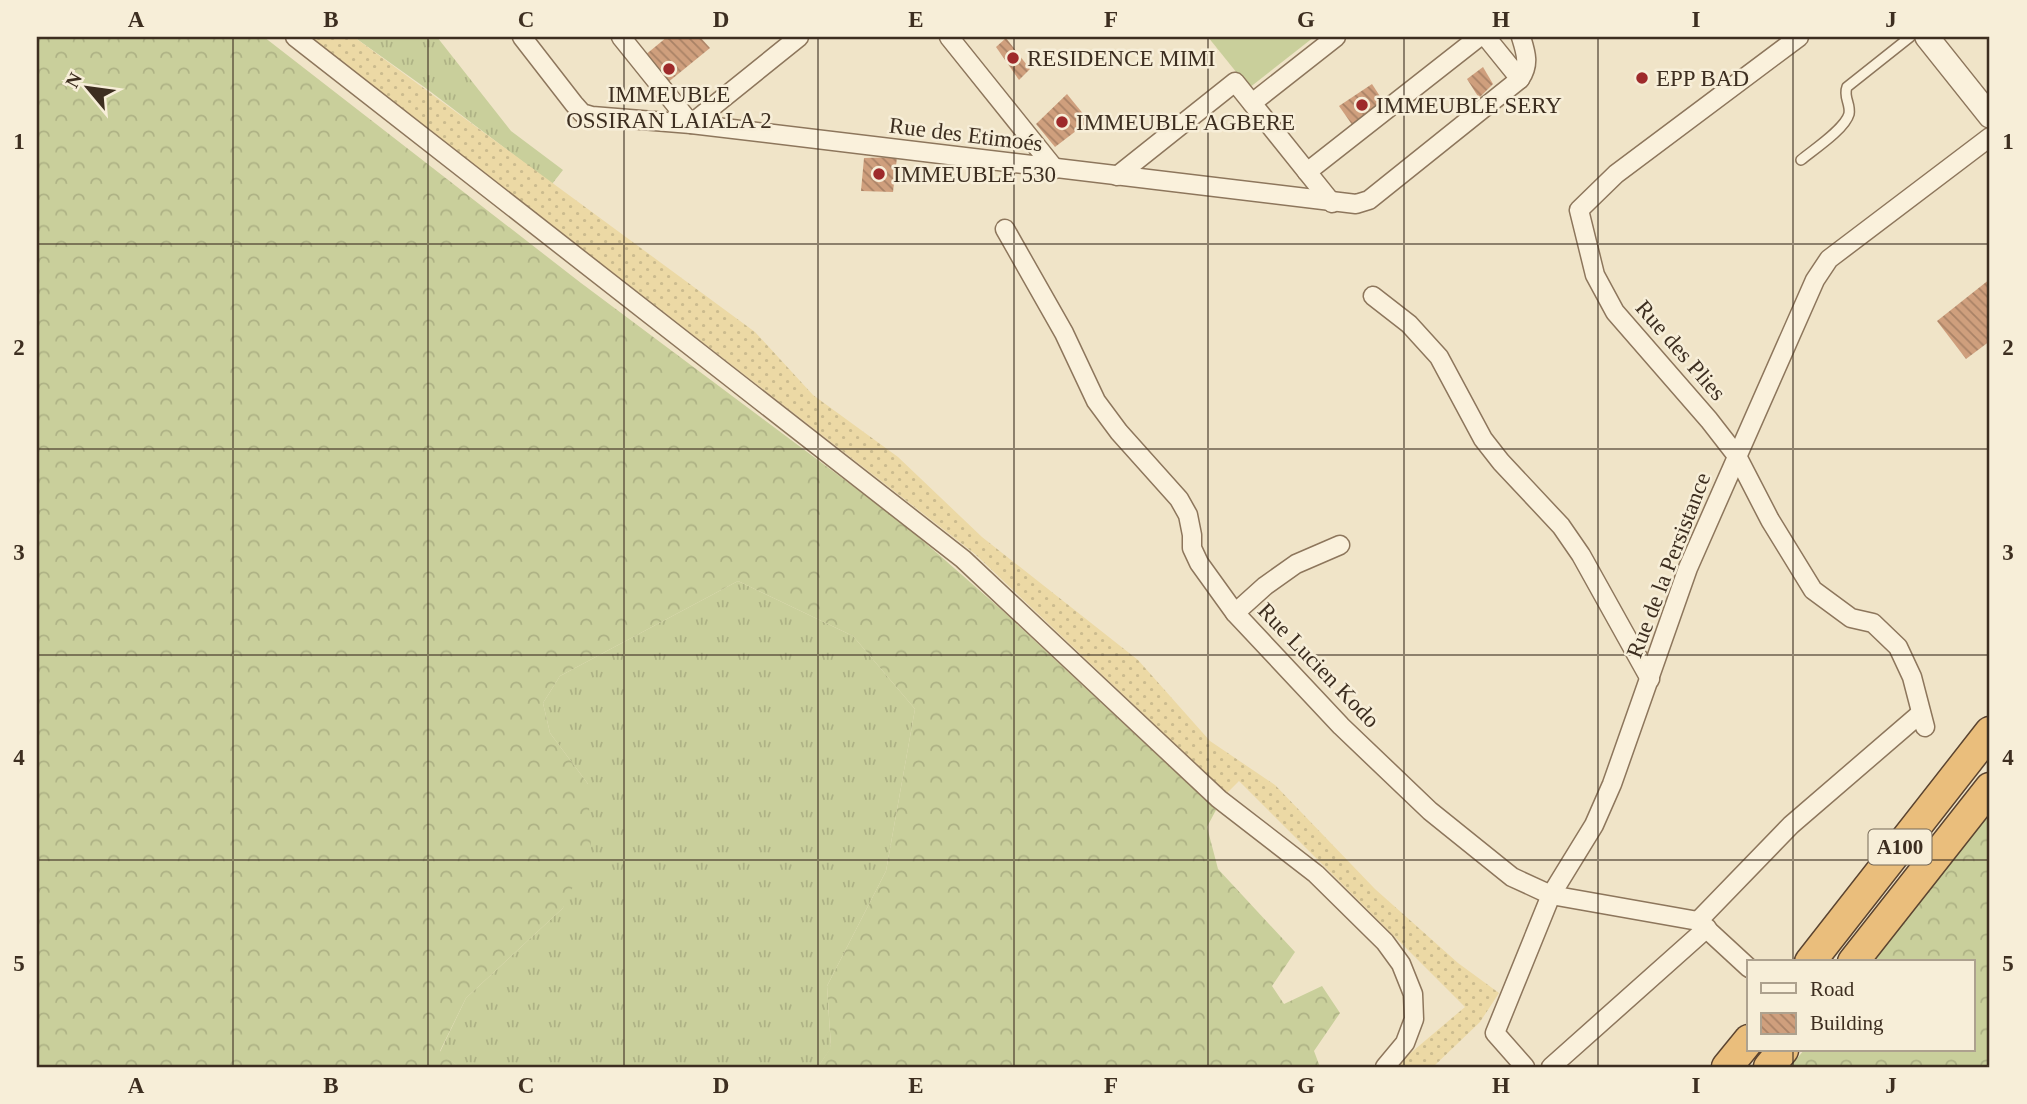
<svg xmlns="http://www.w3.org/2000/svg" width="2027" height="1104" viewBox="0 0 2027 1104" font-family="'Times New Roman',serif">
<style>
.grass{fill:url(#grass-tufts)}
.forest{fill:url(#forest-crowns)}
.sand{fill:url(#sand-dots)}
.garden{fill:#c9cf9b}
.building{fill:url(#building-back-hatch)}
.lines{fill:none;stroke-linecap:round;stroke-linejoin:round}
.service-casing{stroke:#8d765c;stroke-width:12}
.minor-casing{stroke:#8d765c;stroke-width:21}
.tertiary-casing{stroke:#8d765c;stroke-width:26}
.trunk-casing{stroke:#5b4430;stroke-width:33}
.service{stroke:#faf1dc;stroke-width:9}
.minor{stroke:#faf1dc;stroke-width:18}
.tertiary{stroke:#faf1dc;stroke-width:23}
.trunk{stroke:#eabe7c;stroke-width:30}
.grid{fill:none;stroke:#3d2e20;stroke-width:2;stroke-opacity:0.55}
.poi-dot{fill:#9e2a2b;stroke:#f7eed8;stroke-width:2.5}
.labels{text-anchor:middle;stroke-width:5;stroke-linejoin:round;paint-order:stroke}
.shield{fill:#f7eed8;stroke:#756857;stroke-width:2}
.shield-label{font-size:21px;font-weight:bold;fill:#3d2e20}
.poi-label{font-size:23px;fill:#3d2e20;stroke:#f7eed8;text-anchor:start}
.street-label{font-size:23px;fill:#3d2e20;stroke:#f7eed8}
.neatline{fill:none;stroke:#3d2e20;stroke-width:2.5}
.grid-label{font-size:23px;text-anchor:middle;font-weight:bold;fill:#3d2e20}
</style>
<defs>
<pattern id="grass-tufts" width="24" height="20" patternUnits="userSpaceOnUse" patternTransform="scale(1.75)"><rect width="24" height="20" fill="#c9cf9b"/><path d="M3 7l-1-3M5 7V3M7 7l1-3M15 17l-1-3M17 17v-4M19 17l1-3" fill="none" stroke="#aeb285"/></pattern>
<pattern id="forest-crowns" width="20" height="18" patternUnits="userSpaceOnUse" patternTransform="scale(1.75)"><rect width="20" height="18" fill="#c9cf9b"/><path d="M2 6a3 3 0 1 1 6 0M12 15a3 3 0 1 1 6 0" fill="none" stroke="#aeb285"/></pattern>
<pattern id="sand-dots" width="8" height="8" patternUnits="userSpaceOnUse" patternTransform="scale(1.75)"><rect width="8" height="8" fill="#ecd9a5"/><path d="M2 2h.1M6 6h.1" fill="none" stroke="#cbbb8e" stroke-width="1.8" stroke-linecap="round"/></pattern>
<pattern id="building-back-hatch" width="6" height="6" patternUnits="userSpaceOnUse" patternTransform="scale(1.75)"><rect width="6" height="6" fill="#cf9f7d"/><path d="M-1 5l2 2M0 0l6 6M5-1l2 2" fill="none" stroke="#a98266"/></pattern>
</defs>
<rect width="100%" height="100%" fill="#f0e4c8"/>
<!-- grass -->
<g class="grass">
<polygon points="354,37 437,37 511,131 563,170 552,184 427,89"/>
<polygon points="738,581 853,636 915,709 886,871 827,986 831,1048 818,1067 459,1067 440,1052 466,998 563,908 588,784 550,733 543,703 560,676"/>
</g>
<!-- forest -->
<g class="forest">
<polygon points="37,37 264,37 581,283 905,525 1003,611 1216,810 1207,827 1218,869 1295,952 1272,986 1284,1004 1322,986 1340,1013 1314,1051 1320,1067 818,1067 831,1047 827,986 886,871 915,709 853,636 738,581 560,676 543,703 550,733 588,784 591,848 563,908 466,998 440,1051 459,1067 37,1067"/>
<polygon points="1990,812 1990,1067 1790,1067 1804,1050 1973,1050 1973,962 1873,962"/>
</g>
<!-- sand -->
<polygon class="sand" points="310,37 354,37 755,332 813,395 898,457 982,537 1138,660 1210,741 1275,785 1375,889 1458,963 1499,993 1480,1022 1433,1067 1394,1067 1465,1007 1239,781 1227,793 975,554"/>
<!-- garden -->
<polygon class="garden" points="1208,37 1314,37 1249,88"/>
<!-- building -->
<g class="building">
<polygon points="667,37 700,37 710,48 667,83 644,56"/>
<polygon points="1006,38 1030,69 1019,80 996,47"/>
<polygon points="1483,67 1493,84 1479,98 1467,79"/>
<polygon points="1372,84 1385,104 1353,126 1339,106"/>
<polygon points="1067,94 1089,121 1055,147 1036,124"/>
<polygon points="897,157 893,192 861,191 864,158"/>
<polygon points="1990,279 1990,341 1966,359 1937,321"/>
</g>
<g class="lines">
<!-- service casing -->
<g class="service-casing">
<path id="service" d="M1801,160C1813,150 1845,129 1849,114C1851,104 1843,97 1847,87L1910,37"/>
</g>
<!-- minor casing -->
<g class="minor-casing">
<g id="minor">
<polyline points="295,37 963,559 1219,799 1316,874 1385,942 1401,964 1413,994 1414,1019 1405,1043 1385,1067"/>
<path d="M522,37L574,104L582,113L592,116L691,124L1356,204L1369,200L1520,79C1530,64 1526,53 1521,37"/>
<polyline points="621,37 691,124 799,37"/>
<polyline points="949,37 1055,169"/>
<polyline points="1486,37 1520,79"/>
<polyline points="1799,37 1616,174 1579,210 1595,275 1615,312 1709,420 1737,456 1770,520 1813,590 1851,618 1873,623 1898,647 1912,677 1925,727"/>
<polyline points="1252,103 1336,37"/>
<polyline points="1307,172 1479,37"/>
<polyline points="1117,176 1235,82 1332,203"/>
<polyline points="1005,229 1064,333 1096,401 1119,432 1179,499 1188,515 1192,535 1192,548 1199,563 1235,613 1341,726 1430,811 1512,877 1551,895 1698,921 1749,968"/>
<polyline points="1373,296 1409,324 1439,357 1483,439 1501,462 1561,526 1581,555 1650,679"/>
<polyline points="1235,613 1265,586 1296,564 1340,545"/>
<polyline points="1698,921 1791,825 1921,713"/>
<polyline points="1525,1067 1495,1033 1551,895 1594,825 1612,784 1688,568 1815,280 1829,259 1990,137"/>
<polyline points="1551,1067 1707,928"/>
</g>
</g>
<!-- tertiary casing -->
<g class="tertiary-casing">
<polyline id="tertiary" points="1927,37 1990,116"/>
</g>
<!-- trunk casing -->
<g class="trunk-casing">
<g id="trunk">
<polyline points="1810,962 1990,732"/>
<polyline points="1853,962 1990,788"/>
<polyline points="1727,1067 1749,1040"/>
<polyline points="1769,1067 1783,1050"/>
</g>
</g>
<!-- service -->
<use href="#service" class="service"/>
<!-- minor -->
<use href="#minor" class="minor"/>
<!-- tertiary -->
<use href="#tertiary" class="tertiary"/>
<!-- trunk -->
<use href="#trunk" class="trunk"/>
</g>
<!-- grid -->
<path class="grid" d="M233,37V1067M428,37V1067M624,37V1067M818,37V1067M1014,37V1067M1208,37V1067M1404,37V1067M1598,37V1067M1793,37V962M37,244H1990M37,449H1990M37,655H1990M37,860H1990M1793,1050V1067"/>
<!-- markers -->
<g class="poi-dot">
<circle cx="1013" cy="58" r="7"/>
<circle cx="669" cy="69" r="7"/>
<circle cx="1642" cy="78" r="7"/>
<circle cx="1362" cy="105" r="7"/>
<circle cx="1062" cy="122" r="7"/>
<circle cx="879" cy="174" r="7"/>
</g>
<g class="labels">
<!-- shield labels -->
<rect class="shield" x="1868.5" y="829.5" width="63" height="35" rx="5"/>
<g class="shield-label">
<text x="1900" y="854">A100</text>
</g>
<!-- poi labels -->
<g class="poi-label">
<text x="1027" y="66">RESIDENCE MIMI</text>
<text x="1656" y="86">EPP BAD</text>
<text x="669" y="102" text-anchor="middle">IMMEUBLE<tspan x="669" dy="26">OSSIRAN LAIALA 2</tspan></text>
<text x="1376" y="113">IMMEUBLE SERY</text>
<text x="1076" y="130">IMMEUBLE AGBERE</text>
<text x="893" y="182">IMMEUBLE 530</text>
</g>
<!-- street labels -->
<g class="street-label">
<text transform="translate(966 134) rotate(7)" y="8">Rue des Etimoés</text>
<text transform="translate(1681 350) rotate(49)" y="8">Rue des Plies</text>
<text transform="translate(1668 565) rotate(-69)" y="8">Rue de la Persistance</text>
<text transform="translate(1319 665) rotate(46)" y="8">Rue Lucien Kodo</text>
</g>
</g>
<!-- border -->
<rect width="2027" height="1104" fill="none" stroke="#f7eed8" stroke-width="77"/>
<!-- legend -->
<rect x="1747" y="960" width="228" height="91" fill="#f7eed8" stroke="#ada18e" stroke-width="2"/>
<rect x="1761" y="983" width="35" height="10" fill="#faf1dc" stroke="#ada18e" stroke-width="2"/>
<text x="1810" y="996" font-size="21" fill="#3d2e20">Road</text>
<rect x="1761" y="1013" width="35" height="21" fill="url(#building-back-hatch)" stroke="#ada18e" stroke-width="2"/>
<text x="1810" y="1030" font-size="21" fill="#3d2e20">Building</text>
<!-- north arrow -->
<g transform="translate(88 88) rotate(299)" stroke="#f7eed8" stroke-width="5" paint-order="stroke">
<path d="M0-5L12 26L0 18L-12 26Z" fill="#3d2e20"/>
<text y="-10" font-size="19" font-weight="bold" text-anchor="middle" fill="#3d2e20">N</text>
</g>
<rect x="38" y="38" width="1950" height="1028" class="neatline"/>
<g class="grid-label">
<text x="136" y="27">A</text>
<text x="331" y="27">B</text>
<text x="526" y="27">C</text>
<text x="721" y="27">D</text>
<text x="916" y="27">E</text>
<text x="1111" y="27">F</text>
<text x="1306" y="27">G</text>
<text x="1501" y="27">H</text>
<text x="1696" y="27">I</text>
<text x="1891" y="27">J</text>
<text x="19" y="149">1</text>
<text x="2008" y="149">1</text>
<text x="19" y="355">2</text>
<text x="2008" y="355">2</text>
<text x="19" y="560">3</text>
<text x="2008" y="560">3</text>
<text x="19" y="765">4</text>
<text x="2008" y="765">4</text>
<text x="19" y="971">5</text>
<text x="2008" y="971">5</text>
<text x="136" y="1093">A</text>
<text x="331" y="1093">B</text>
<text x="526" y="1093">C</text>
<text x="721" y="1093">D</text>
<text x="916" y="1093">E</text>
<text x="1111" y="1093">F</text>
<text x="1306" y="1093">G</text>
<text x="1501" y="1093">H</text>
<text x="1696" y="1093">I</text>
<text x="1891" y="1093">J</text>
</g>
</svg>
